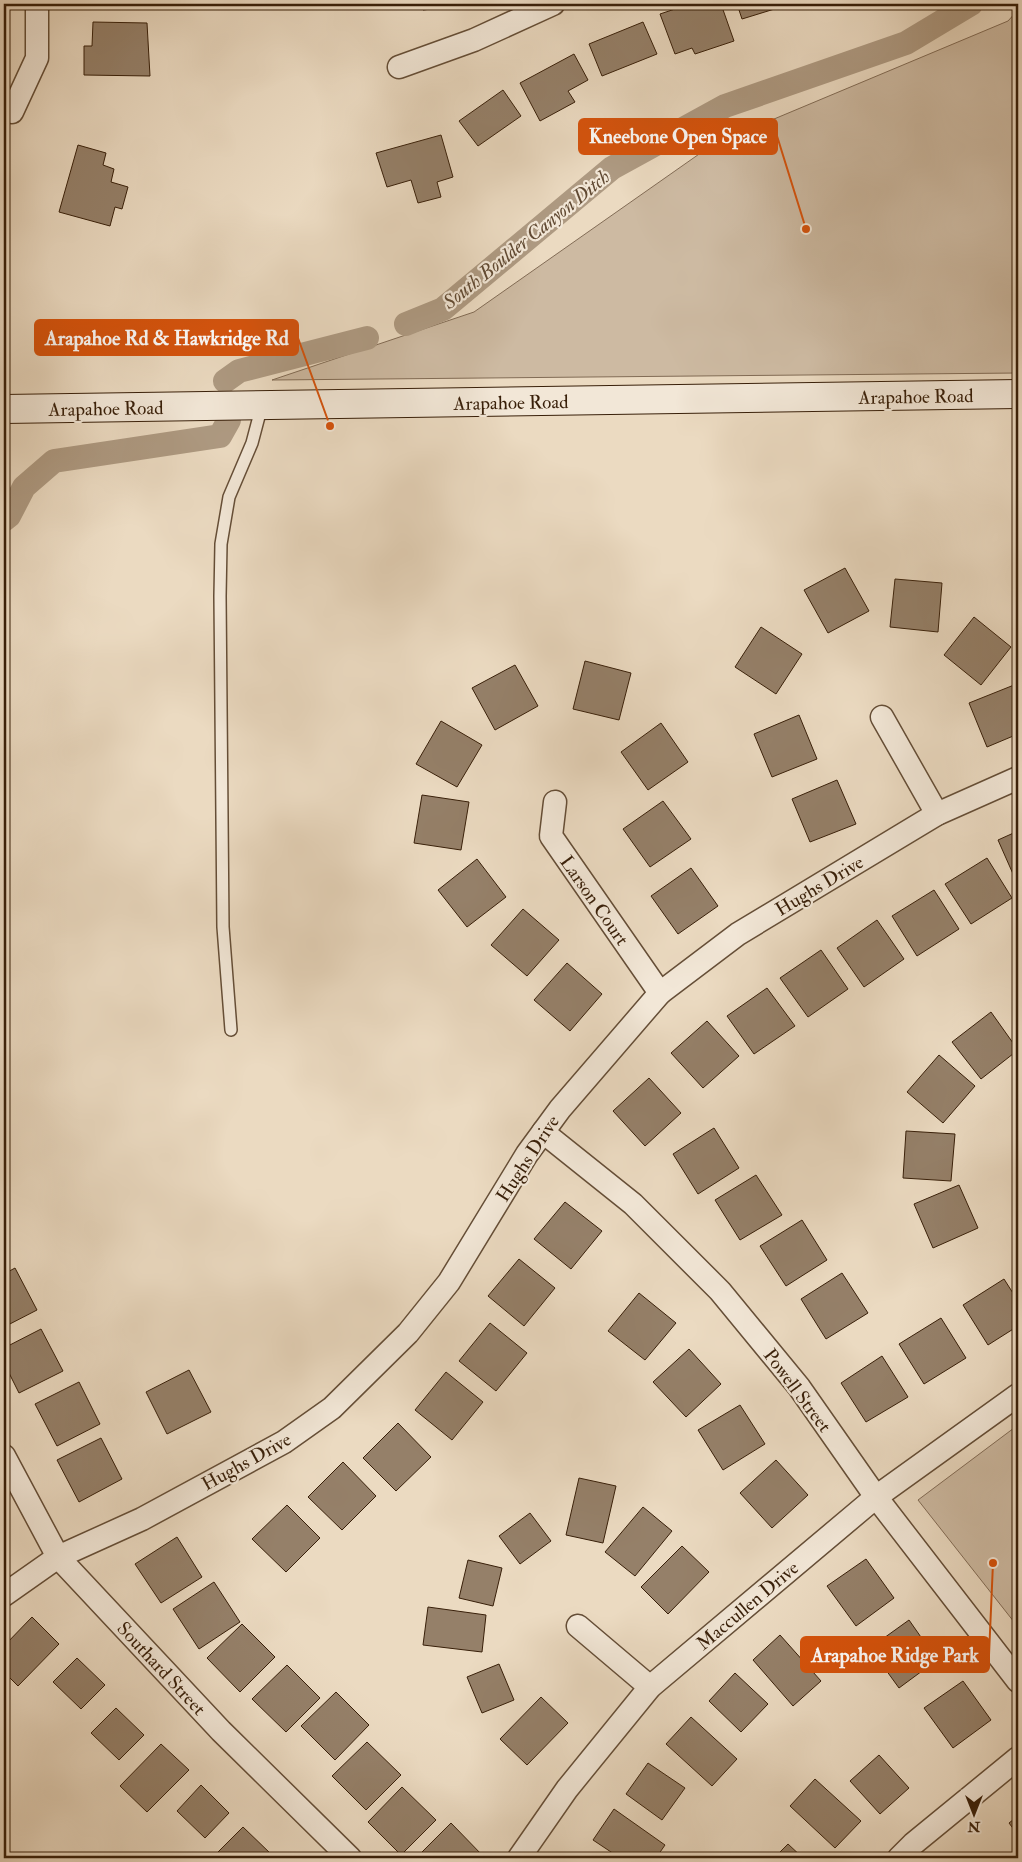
<svg xmlns="http://www.w3.org/2000/svg" width="1022" height="1862" viewBox="0 0 1022 1862" font-family="'IM FELL Double Pica',serif">
<style>
.green{fill:#cdbaa2;stroke:#826c56}
.lines{fill:none;stroke-linecap:round;stroke-linejoin:round}
.canal{stroke:#ae9a82;stroke-width:24}
.building{fill:#958069;stroke:#381f09}
.service-casing{stroke:#654e37;stroke-width:14}
.minor-casing{stroke:#654e37;stroke-width:25}
.secondary-casing{stroke:#381f09;stroke-width:30}
.service{stroke:#f2e7d7;stroke-width:11}
.minor{stroke:#f2e7d7;stroke-width:22}
.secondary{stroke:#f2e7d7;stroke-width:28}
.labels{text-anchor:middle;stroke-width:4.5;stroke-linejoin:round;paint-order:stroke}
.street-label{font-size:19px;fill:#381f09;stroke:#f2e7d7}
.water-label{font-size:20px;font-style:italic;fill:#614a33;stroke:#f2e7d7}
.leader{fill:none;stroke:#d6530c;stroke-width:2}
.callout-dot{fill:#d6530c;stroke:#f2e7d7;stroke-width:2}
.callout{fill:#d6530c;stroke:#d6530c;stroke-width:2}
.callout-label{font-size:20px;text-anchor:middle;font-weight:bold;fill:#fff}
</style>
<rect width="100%" height="100%" fill="#ebdac1"/>
<filter id="stains"><feTurbulence type="fractalNoise" baseFrequency=".004" numOctaves="4"/><feColorMatrix values="0 0 0 0 .2 0 0 0 0 .09 0 0 0 0 .02 0 0 0 .5 -.17"/></filter>
<radialGradient id="worn" r=".72"><stop offset=".6" stop-color="#630" stop-opacity="0"/><stop offset="1" stop-color="#630" stop-opacity=".3"/></radialGradient>
<!-- green -->
<g class="green">
<polygon points="1018,10 1018,373 272,380 474,312 712,145 1008,21"/>
<polygon points="1018,1425 1018,1627 918,1500"/>
</g>
<g class="lines">
<!-- canal -->
<g class="canal">
<polyline points="406,324 443,309 612,168 725,106 906,43 971,4"/>
<polyline points="225,381 239,371 367,338"/>
<polyline points="4,520 9,516 24,487 54,461 220,436 229,420"/>
</g>
</g>
<!-- building -->
<g class="building">
<polygon points="422,4 455,4 456,6 423,10"/>
<polygon points="690,4 721,4 734,41 695,54 692,48 675,54 660,14"/>
<polygon points="737,4 781,4 781,7 742,19"/>
<polygon points="93,22 147,23 150,76 84,75 84,46 92,46"/>
<polygon points="643,22 657,54 602,76 589,44"/>
<polygon points="574,54 588,80 568,91 575,102 540,121 520,83"/>
<polygon points="503,90 521,116 478,146 459,121"/>
<polygon points="441,135 453,177 437,182 441,197 418,203 411,180 387,187 376,153"/>
<polygon points="78,145 106,153 103,165 114,169 111,182 128,187 122,209 115,207 110,226 59,212"/>
<polygon points="845,568 869,611 828,633 804,590"/>
<polygon points="895,579 942,583 938,632 890,627"/>
<polygon points="974,617 1011,647 981,685 944,655"/>
<polygon points="761,627 802,654 776,694 735,667"/>
<polygon points="585,661 631,673 619,720 573,709"/>
<polygon points="515,665 538,706 495,730 472,688"/>
<polygon points="1014,685 1018,695 1018,734 987,747 969,703"/>
<polygon points="799,715 817,759 772,777 754,734"/>
<polygon points="441,721 482,745 457,787 416,764"/>
<polygon points="661,723 688,762 648,790 621,752"/>
<polygon points="837,780 856,824 810,842 792,799"/>
<polygon points="422,795 469,802 461,850 414,843"/>
<polygon points="663,801 691,839 650,867 623,829"/>
<polygon points="1018,831 1018,882 1017,883 998,840"/>
<polygon points="987,858 1012,898 971,924 945,884"/>
<polygon points="477,859 506,897 467,927 438,890"/>
<polygon points="691,868 718,906 678,934 651,896"/>
<polygon points="934,890 959,929 917,956 892,916"/>
<polygon points="523,909 559,940 527,976 491,945"/>
<polygon points="877,920 904,959 864,987 837,948"/>
<polygon points="821,950 848,989 808,1017 780,978"/>
<polygon points="567,963 602,994 570,1031 534,1000"/>
<polygon points="767,988 795,1026 754,1054 727,1016"/>
<polygon points="991,1012 1018,1050 981,1079 952,1042"/>
<polygon points="707,1021 739,1056 703,1088 671,1053"/>
<polygon points="939,1055 975,1086 943,1123 907,1092"/>
<polygon points="649,1078 681,1113 645,1146 613,1111"/>
<polygon points="714,1128 739,1168 698,1194 673,1154"/>
<polygon points="906,1131 955,1134 951,1181 903,1178"/>
<polygon points="756,1175 782,1215 740,1240 715,1200"/>
<polygon points="959,1185 978,1228 933,1248 914,1204"/>
<polygon points="565,1202 602,1231 571,1269 534,1239"/>
<polygon points="802,1220 827,1260 786,1286 760,1246"/>
<polygon points="519,1259 555,1288 524,1326 488,1296"/>
<polygon points="15,1268 37,1310 4,1327 4,1274"/>
<polygon points="842,1273 868,1313 826,1339 801,1299"/>
<polygon points="1004,1279 1018,1301 1018,1326 988,1345 963,1305"/>
<polygon points="639,1293 676,1323 645,1360 608,1331"/>
<polygon points="941,1318 966,1358 924,1384 899,1344"/>
<polygon points="490,1323 527,1353 496,1391 459,1361"/>
<polygon points="41,1329 63,1371 19,1393 4,1363 4,1348"/>
<polygon points="689,1349 721,1384 686,1417 653,1382"/>
<polygon points="882,1356 908,1397 866,1422 841,1383"/>
<polygon points="189,1370 211,1412 167,1434 146,1392"/>
<polygon points="446,1372 483,1402 452,1440 415,1410"/>
<polygon points="79,1382 100,1424 57,1446 35,1404"/>
<polygon points="740,1405 765,1444 723,1470 698,1430"/>
<polygon points="398,1423 431,1457 396,1491 363,1458"/>
<polygon points="101,1438 122,1479 79,1502 57,1460"/>
<polygon points="776,1460 808,1495 772,1528 740,1493"/>
<polygon points="343,1462 376,1496 342,1530 308,1497"/>
<polygon points="579,1478 616,1486 603,1543 566,1535"/>
<polygon points="287,1505 320,1538 286,1572 252,1539"/>
<polygon points="643,1507 672,1531 635,1576 605,1552"/>
<polygon points="530,1513 551,1541 520,1564 499,1536"/>
<polygon points="177,1537 202,1577 161,1603 135,1564"/>
<polygon points="682,1546 709,1572 668,1614 641,1587"/>
<polygon points="866,1559 894,1598 856,1626 827,1586"/>
<polygon points="468,1560 502,1568 493,1606 459,1598"/>
<polygon points="214,1582 240,1622 199,1649 173,1609"/>
<polygon points="428,1607 486,1615 482,1652 423,1645"/>
<polygon points="32,1617 59,1644 18,1686 4,1672 4,1646"/>
<polygon points="909,1620 937,1660 899,1688 870,1648"/>
<polygon points="242,1624 275,1657 240,1692 207,1658"/>
<polygon points="780,1635 821,1681 793,1706 753,1660"/>
<polygon points="77,1658 105,1685 81,1709 53,1682"/>
<polygon points="499,1664 514,1700 482,1713 467,1677"/>
<polygon points="287,1665 320,1698 286,1732 252,1699"/>
<polygon points="735,1673 768,1704 741,1732 709,1701"/>
<polygon points="963,1681 991,1720 953,1748 924,1708"/>
<polygon points="336,1692 369,1725 335,1760 301,1726"/>
<polygon points="541,1697 568,1723 527,1765 500,1739"/>
<polygon points="116,1708 144,1735 119,1760 91,1733"/>
<polygon points="691,1717 737,1759 712,1786 666,1744"/>
<polygon points="367,1742 401,1775 366,1810 332,1776"/>
<polygon points="161,1744 189,1770 147,1812 120,1786"/>
<polygon points="879,1755 909,1788 880,1814 850,1781"/>
<polygon points="648,1763 685,1788 662,1820 626,1794"/>
<polygon points="815,1779 861,1821 835,1848 790,1806"/>
<polygon points="201,1785 229,1813 205,1838 177,1811"/>
<polygon points="402,1787 436,1820 401,1855 368,1822"/>
<polygon points="614,1809 665,1845 656,1858 620,1858 593,1840"/>
<polygon points="1018,1816 1018,1835 1009,1823"/>
<polygon points="451,1823 484,1857 417,1858 416,1858"/>
<polygon points="243,1827 271,1854 267,1858 225,1858 218,1852"/>
<polygon points="788,1844 803,1858 774,1858"/>
</g>
<g class="lines">
<!-- service casing -->
<g class="service-casing">
<polyline id="service" points="231,1030 223,927 220,596 221,544 229,497 252,443 262,405"/>
</g>
<!-- minor casing -->
<g class="minor-casing">
<g id="minor">
<polyline points="399,67 474,40 553,4"/>
<polyline points="12,112 37,58 37,4"/>
<polyline points="882,717 937,814"/>
<polyline points="555,802 551,836 660,993"/>
<polyline points="543,1132 633,1204 720,1291 799,1387 876,1497 1018,1681"/>
<polyline points="4,1456 58,1557 221,1731 350,1858"/>
<polyline points="4,1595 58,1557 142,1519 284,1442 332,1408 408,1333 449,1282 527,1154 560,1109 660,993 738,934 917,826 937,814 1018,778"/>
<polyline points="578,1626 650,1687"/>
<polyline points="519,1858 567,1789 650,1687 876,1497 1018,1395"/>
<polyline points="899,1858 913,1844 1018,1758"/>
</g>
</g>
<!-- secondary casing -->
<g class="secondary-casing">
<polyline id="secondary" points="4,409 1018,394"/>
</g>
<!-- service -->
<use href="#service" class="service"/>
<!-- minor -->
<use href="#minor" class="minor"/>
<!-- secondary -->
<use href="#secondary" class="secondary"/>
</g>
<g class="labels">
<!-- street labels -->
<g class="street-label">
<text transform="translate(916 396) rotate(-1)" y="7">Arapahoe Road</text>
<text transform="translate(511 402) rotate(-1)" y="7">Arapahoe Road</text>
<text transform="translate(106 408) rotate(-1)" y="7">Arapahoe Road</text>
<text transform="translate(819 885) rotate(-31)" y="7">Hughs Drive</text>
<text transform="translate(595 900) rotate(55)" y="7">Larson Court</text>
<text transform="translate(527 1158) rotate(-57)" y="7">Hughs Drive</text>
<text transform="translate(798 1390) rotate(53)" y="7">Powell Street</text>
<text transform="translate(246 1461) rotate(-29)" y="7">Hughs Drive</text>
<text transform="translate(747 1605) rotate(-40)" y="7">Maccullen Drive</text>
<text transform="translate(162 1668) rotate(47)" y="7">Southard Street</text>
</g>
<!-- water labels -->
<g class="water-label">
<text transform="translate(526 239) rotate(-39)" y="7">South Boulder Canyon Ditch</text>
</g>
</g>
<!-- callouts -->
<path class="leader" d="M806 229L777 136M330 426L298 338M993 1563L989 1655"/>
<g class="callout-dot">
<circle cx="806" cy="229" r="5"/>
<circle cx="330" cy="426" r="5"/>
<circle cx="993" cy="1563" r="5"/>
</g>
<g class="callout">
<rect x="579" y="119" width="198" height="35" rx="5"/>
<rect x="35" y="320" width="263" height="35" rx="5"/>
<rect x="801" y="1637" width="188" height="35" rx="5"/>
</g>
<g class="callout-label">
<text x="678" y="143">Kneebone Open Space</text>
<text x="167" y="345">Arapahoe Rd &amp; Hawkridge Rd</text>
<text x="895" y="1662">Arapahoe Ridge Park</text>
</g>
<!-- margin -->
<rect width="1022" height="1862" fill="none" stroke="#ebdac1" stroke-width="20"/>
<rect x="5" y="5" width="1012" height="1852" fill="none" stroke="#381f09" stroke-width="2.5"/>
<rect x="10" y="10" width="1002" height="1842" fill="none" stroke="#381f09"/>
<!-- north arrow -->
<g transform="translate(974 1814) rotate(180)" stroke="#f2e7d7" stroke-width="4" paint-order="stroke">
<path d="M0-4L9 19L0 12L-9 19Z" fill="#381f09"/>
<text y="-8" font-size="14" font-weight="bold" text-anchor="middle" fill="#381f09">N</text>
</g>
<rect width="100%" height="100%" filter="url(#stains)"/>
<rect width="100%" height="100%" fill="url(#worn)"/>
</svg>
